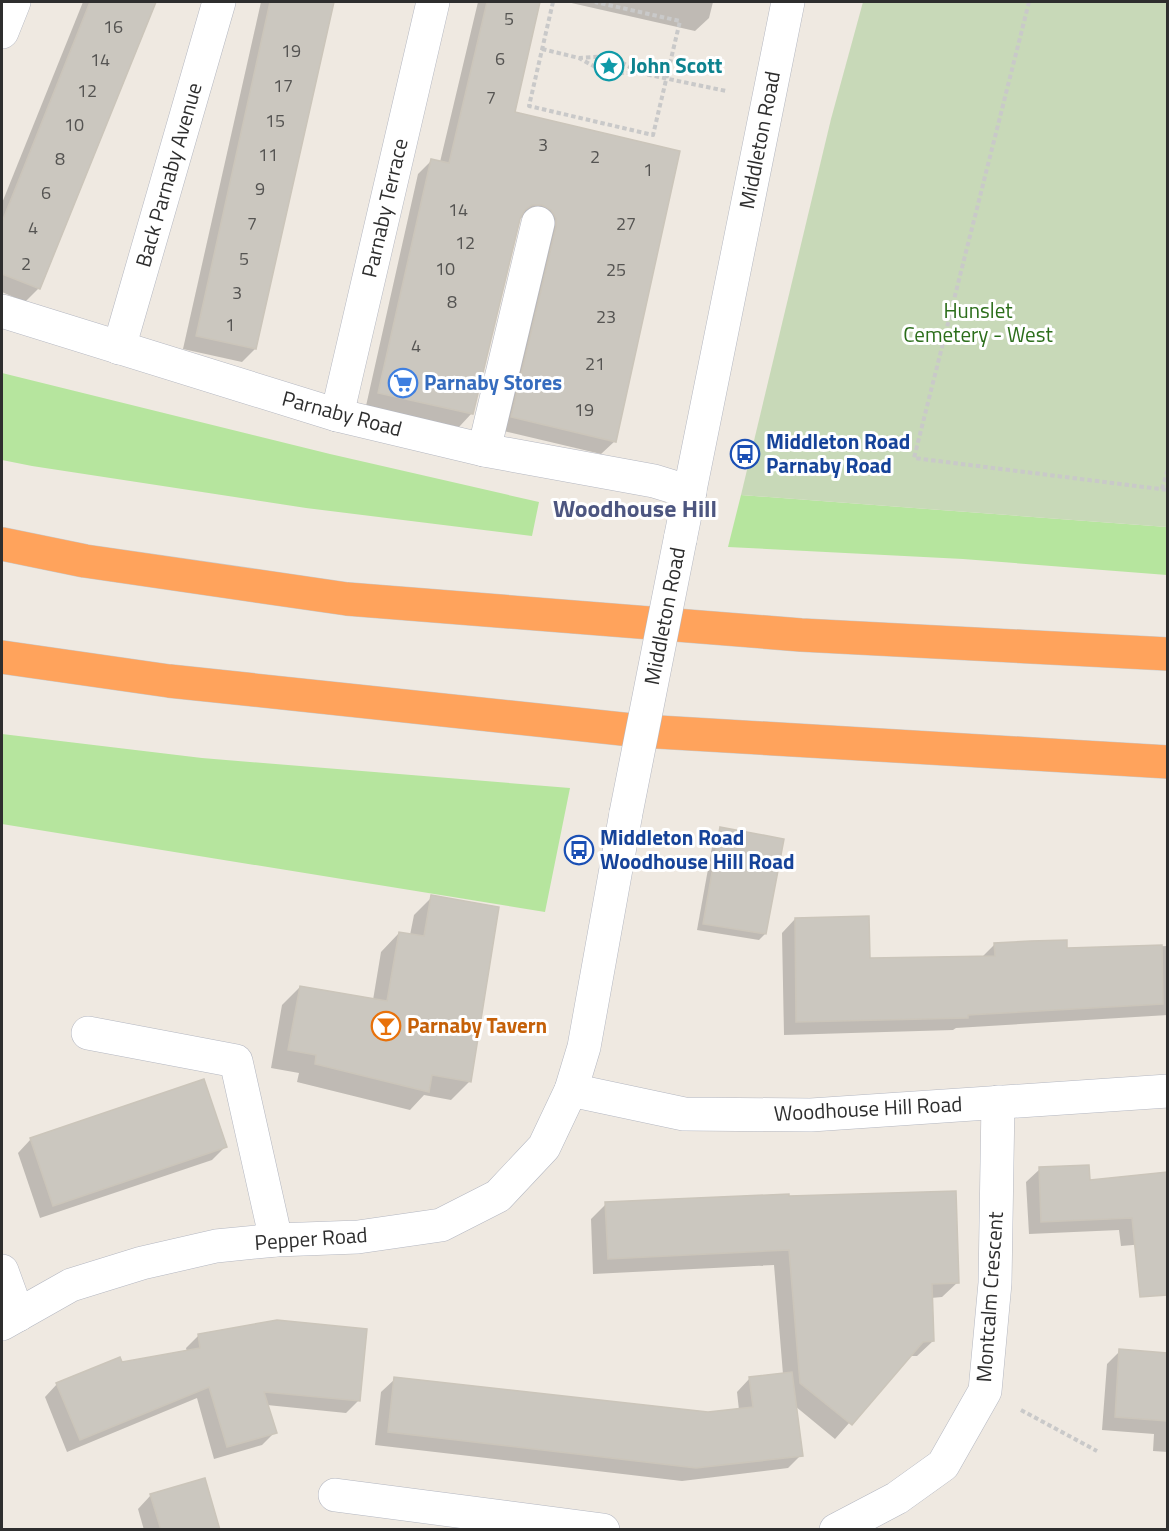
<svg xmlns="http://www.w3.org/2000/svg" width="1169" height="1531" viewBox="0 0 1169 1531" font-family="'Titillium Web',sans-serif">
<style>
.green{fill:#b6e59e}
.cemetery{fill:#c8d9b8}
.shadow{fill:#0003}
.building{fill:#cbc7bf;stroke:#cbc5ba;stroke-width:1.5}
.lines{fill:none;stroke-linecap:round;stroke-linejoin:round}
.minor-casing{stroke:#b4b7c1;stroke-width:34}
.highway-casing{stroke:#c9c9c9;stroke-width:34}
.path{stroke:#c9c9c9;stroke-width:4;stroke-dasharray:4.5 3;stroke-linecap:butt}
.minor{stroke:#fff;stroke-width:33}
.highway{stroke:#ffa35c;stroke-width:33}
.minor-bridge-casing{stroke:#b4b7c1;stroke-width:34;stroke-linecap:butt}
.minor-bridge{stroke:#fff;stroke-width:33}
.labels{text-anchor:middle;stroke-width:6;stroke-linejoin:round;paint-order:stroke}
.number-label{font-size:18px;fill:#555452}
.culture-label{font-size:21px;font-weight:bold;fill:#0d838f;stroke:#fff;text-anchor:start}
.street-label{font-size:21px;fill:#2e2e2e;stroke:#fff}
.park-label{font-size:21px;fill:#2c6e1b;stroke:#fff}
.shop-label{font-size:21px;font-weight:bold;fill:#366cbe;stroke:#fff;text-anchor:start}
.transit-label{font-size:21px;font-weight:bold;fill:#164399;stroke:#fff;text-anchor:start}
.food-label{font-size:21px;font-weight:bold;fill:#c56008;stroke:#fff;text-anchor:start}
.quarter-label{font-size:24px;font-weight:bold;fill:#4d5680;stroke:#fff}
</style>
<rect width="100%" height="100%" fill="#efe9e1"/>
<!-- green -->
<g class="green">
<polygon points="2,373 330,454 539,502 532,536 306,508 32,466 2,460"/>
<polygon points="741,495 1167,527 1167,575 963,559 728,547"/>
<polygon points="2,734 202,758 570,788 545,912 2,824"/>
</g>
<!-- cemetery -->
<polygon class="cemetery" points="863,2 1167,2 1167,527 741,495 831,119"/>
<!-- shadow -->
<g class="shadow">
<polygon points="83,2 154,2 39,288 25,302 2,292 2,203"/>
<polygon points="261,2 332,2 255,349 242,362 183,349"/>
<polygon points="478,2 538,2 513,113 678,152 615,441 601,454 499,430 528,217 518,218 472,413 459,427 366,406 418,174 431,161 440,162"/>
<polygon points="567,2 713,2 709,18 695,31"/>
<polygon points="721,829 765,934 759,940 697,930 714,836"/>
<polygon points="432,897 470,1081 451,1100 424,1095 410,1110 297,1082 299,1073 271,1068 282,1005 300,987 373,1000 381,952 399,933 410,935 414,915"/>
<polygon points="795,919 868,959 981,958 995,944 1066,949 1168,946 1168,1015 956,1028 953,1030 784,1035 782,933"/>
<polygon points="31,1139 225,1147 212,1160 40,1218 18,1153"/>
<polygon points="1040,1169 1088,1181 1168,1173 1168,1242 1121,1246 1119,1230 1029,1234 1026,1182"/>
<polygon points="606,1204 958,1282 942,1297 931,1298 933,1341 917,1356 908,1356 835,1439 795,1406 801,1455 788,1468 682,1481 375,1445 381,1392 395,1379 708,1414 739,1410 737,1392 750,1378 783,1374 774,1265 593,1274 591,1219"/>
<polygon points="199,1335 358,1401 346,1413 267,1405 275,1432 262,1445 214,1459 197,1398 67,1452 45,1397 57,1384 121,1364 187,1352 186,1348"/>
<polygon points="1120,1351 1168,1354 1168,1452 1153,1451 1154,1434 1102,1430 1107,1364"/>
<polygon points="151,1495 218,1530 144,1530 138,1509"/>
</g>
<!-- building -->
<g class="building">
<polygon points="90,2 156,2 40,289 2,274 2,222"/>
<polygon points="270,2 334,2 256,349 196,336"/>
<polygon points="487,2 540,2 515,112 680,151 616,442 511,417 556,227 556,218 551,210 542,205 532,205 525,210 520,219 473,414 378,393 431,159 449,163"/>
<polygon points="720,827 784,839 766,934 703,924"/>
<polygon points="431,895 499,907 471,1082 432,1075 429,1092 315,1064 316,1055 288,1050 300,986 387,1001 399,932 424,936"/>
<polygon points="869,916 870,958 995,956 994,943 1030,941 1067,940 1067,948 1162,945 1163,1004 968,1015 968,1018 796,1022 795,918"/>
<polygon points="204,1079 227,1147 53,1206 30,1138"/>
<polygon points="1089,1165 1090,1180 1167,1172 1167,1295 1140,1297 1132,1218 1041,1222 1039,1167"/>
<polygon points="956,1191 959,1283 932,1284 934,1341 923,1342 852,1425 800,1383 789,1250 608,1259 605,1202 789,1194 789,1196"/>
<polygon points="277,1320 367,1329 360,1401 264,1392 277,1433 227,1447 209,1387 80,1440 56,1383 120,1357 122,1362 200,1348 198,1334"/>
<polygon points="1119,1349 1167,1353 1167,1421 1115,1417"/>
<polygon points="792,1372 803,1456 696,1468 388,1432 394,1377 708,1412 753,1407 749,1377"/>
<polygon points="205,1478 220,1530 161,1530 150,1494"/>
</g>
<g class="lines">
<!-- minor casing -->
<g class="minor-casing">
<g id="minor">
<polyline points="2,32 14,2"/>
<polyline points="2,311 337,415 484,450 654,481 690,492"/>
<polyline points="119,348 219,2"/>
<polyline points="337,415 433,2"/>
<polyline points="484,450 538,223"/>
<polyline points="680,540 788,2"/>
<polyline points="88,1033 236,1061 276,1240"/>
<polyline points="571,1090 684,1114 811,1115 1168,1091"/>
<polyline points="2,1271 18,1315"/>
<polyline points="2,1324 71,1285 142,1263 216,1246 276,1240 358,1237 441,1225 498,1196 544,1147 571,1090 584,1047 626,813"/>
<polyline points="335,1495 603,1530"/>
<polyline points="836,1530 897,1498 943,1465 985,1391 995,1283 998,1102"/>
</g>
</g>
<!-- highway casing -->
<g class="highway-casing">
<g id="highway">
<polyline points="2,544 85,561 347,599 801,635 1168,654"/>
<polyline points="2,657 169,681 641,731 1168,762"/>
</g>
</g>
<!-- path -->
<g class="path">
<polyline points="553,2 529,106 653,135 680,21 595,2"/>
<polyline points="1029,2 914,458 1168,490"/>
<polyline points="542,49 579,58 611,56 640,73 606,73 579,58"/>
<polyline points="640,73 726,91"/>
<polyline points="1162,489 1168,469"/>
<polyline points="1021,1410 1097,1451"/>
</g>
<!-- minor -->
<use href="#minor" class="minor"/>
<!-- highway -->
<use href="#highway" class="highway"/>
<!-- minor-bridge casing -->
<g class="minor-bridge-casing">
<polyline id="minor-bridge" points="626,813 680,540"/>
</g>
<!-- minor-bridge -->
<use href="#minor-bridge" class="minor-bridge"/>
</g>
<!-- icons -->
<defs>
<g id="sight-ring" transform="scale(1.5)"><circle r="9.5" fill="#fff" stroke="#0f9aa8" stroke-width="1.5"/><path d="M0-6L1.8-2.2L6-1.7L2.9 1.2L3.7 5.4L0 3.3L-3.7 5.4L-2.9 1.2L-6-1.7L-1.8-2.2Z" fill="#0f9aa8"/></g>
<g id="supermarket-ring" transform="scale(1.5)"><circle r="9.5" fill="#fff" stroke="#3f7fe0" stroke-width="1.5"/><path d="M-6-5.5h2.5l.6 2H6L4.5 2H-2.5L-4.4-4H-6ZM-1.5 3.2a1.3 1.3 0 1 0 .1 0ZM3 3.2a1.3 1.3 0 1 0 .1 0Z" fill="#3f7fe0"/></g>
<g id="bus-ring" transform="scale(1.5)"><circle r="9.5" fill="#fff" stroke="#1a4fb4" stroke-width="1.5"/><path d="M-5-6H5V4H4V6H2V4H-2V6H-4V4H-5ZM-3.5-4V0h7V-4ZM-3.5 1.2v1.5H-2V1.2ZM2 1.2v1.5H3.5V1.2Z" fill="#1a4fb4"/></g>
<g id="bar-ring" transform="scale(1.5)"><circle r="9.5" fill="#fff" stroke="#e8710a" stroke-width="1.5"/><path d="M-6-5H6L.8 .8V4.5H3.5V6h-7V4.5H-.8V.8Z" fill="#e8710a"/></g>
</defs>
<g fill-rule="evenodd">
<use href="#sight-ring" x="609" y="66"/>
<use href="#supermarket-ring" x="403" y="383"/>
<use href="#bus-ring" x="745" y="454"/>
<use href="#bus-ring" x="579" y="850"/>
<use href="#bar-ring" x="386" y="1026"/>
</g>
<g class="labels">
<!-- number labels -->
<g class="number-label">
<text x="509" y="25">5</text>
<text x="113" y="33">16</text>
<text x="291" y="57">19</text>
<text x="500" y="65">6</text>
<text x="100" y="66">14</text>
<text x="283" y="92">17</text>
<text x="87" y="97">12</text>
<text x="491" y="104">7</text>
<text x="275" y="127">15</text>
<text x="74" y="131">10</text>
<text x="543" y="151">3</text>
<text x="268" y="161">11</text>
<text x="595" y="163">2</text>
<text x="60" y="165">8</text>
<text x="648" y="176">1</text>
<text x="260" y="195">9</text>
<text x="46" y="199">6</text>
<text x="458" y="216">14</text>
<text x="252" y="230">7</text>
<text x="626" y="230">27</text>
<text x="33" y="234">4</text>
<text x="465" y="249">12</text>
<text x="244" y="265">5</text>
<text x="26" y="270">2</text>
<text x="445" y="275">10</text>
<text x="616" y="276">25</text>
<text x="237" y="299">3</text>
<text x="452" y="308">8</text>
<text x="606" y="323">23</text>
<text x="230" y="331">1</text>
<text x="416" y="352">4</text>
<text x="595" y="370">21</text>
<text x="584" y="416">19</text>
</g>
<!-- culture labels -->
<g class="culture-label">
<text x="630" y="73">John Scott</text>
</g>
<!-- street labels -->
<g class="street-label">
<text transform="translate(760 140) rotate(-79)" y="7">Middleton Road</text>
<text transform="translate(169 175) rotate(-74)" y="7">Back Parnaby Avenue</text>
<text transform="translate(385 208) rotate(-77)" y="7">Parnaby Terrace</text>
<text transform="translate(342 414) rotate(15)" y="7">Parnaby Road</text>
<text transform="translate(665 616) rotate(-79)" y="7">Middleton Road</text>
<text transform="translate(868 1109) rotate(-3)" y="7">Woodhouse Hill Road</text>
<text transform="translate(311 1239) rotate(-4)" y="7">Pepper Road</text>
<text transform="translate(990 1297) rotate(-86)" y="7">Montcalm Crescent</text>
</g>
<!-- park labels -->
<g class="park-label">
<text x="978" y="318">Hunslet<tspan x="978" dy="24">Cemetery - West</tspan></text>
</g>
<!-- shop labels -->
<g class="shop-label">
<text x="424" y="390">Parnaby Stores</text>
</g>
<!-- transit labels -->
<g class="transit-label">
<text x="766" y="449">Middleton Road<tspan x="766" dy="24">Parnaby Road</tspan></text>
<text x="600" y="845">Middleton Road<tspan x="600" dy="24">Woodhouse Hill Road</tspan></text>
</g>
<!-- food labels -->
<g class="food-label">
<text x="407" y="1033">Parnaby Tavern</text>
</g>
<!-- quarter labels -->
<g class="quarter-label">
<text x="635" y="517">Woodhouse Hill</text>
</g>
</g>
<!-- border -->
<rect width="1169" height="1531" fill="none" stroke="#2e2e2e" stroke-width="6"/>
</svg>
